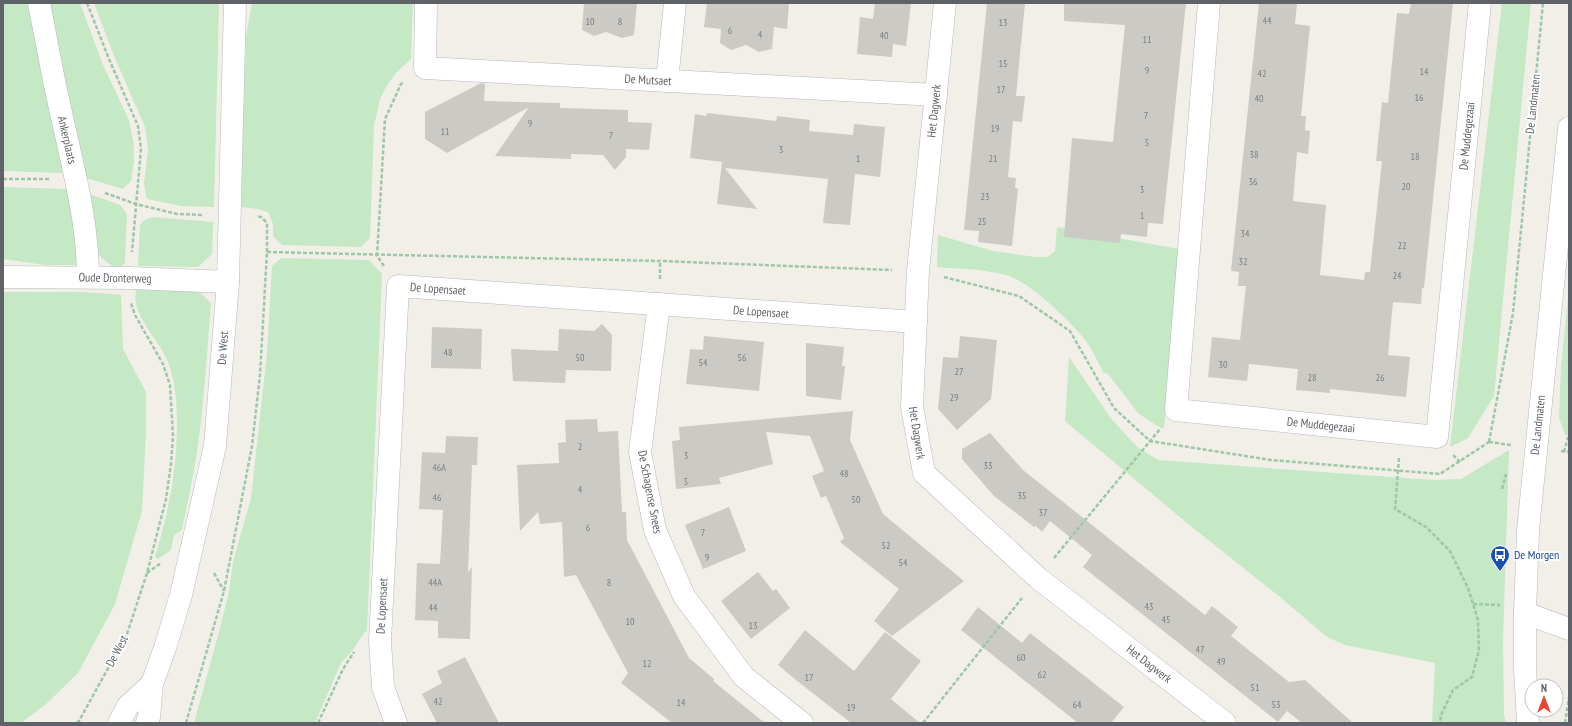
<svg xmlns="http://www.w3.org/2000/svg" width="1572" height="726" viewBox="0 0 1572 726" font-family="'PT Sans Narrow',sans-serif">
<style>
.green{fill:#c5e8c5}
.building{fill:#cccac5}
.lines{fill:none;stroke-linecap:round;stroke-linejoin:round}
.minor-casing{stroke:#b5b8bc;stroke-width:23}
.tertiary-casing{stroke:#b5b8bc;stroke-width:23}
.secondary-casing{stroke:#b6babf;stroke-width:23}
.path{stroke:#9cc7a9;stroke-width:2.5;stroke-dasharray:4 2;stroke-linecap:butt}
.minor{stroke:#fff;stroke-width:22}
.tertiary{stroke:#fff;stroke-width:22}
.secondary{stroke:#fff;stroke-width:22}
.labels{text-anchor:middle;stroke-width:3.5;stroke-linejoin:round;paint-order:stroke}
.number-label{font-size:10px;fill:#7a7d7f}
.street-label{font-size:12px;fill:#5f6368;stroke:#fff}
.transit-label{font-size:12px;fill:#164399;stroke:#fff;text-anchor:start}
</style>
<rect width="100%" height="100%" fill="#f1efe8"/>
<!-- green -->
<g class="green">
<polygon points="3,3 31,3 65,171 61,173 3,171"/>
<polygon points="47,3 80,3 103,65 129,120 134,145 134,162 131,181 123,189 86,178"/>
<polygon points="94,3 219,3 214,207 181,206 147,199 144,184 148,150 145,127 114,56"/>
<polygon points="252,3 413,3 411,59 396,73 386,87 380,99 374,126 370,238 361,247 282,245 273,236 273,224 268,212 258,209 241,207 246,36"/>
<polygon points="1502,3 1531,3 1494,396 1468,438 1450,447"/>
<polygon points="3,187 69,189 78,237 76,265 45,265 3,259"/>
<path d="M87,193L120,205L127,214L125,263C116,272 106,262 99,255Z"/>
<polygon points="152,217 213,222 212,254 198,267 138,266 140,225 143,221"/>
<path d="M1057,227L1179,249L1164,428H1161L1139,414L1108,374L1104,373C1098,363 1093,351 1086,341C1071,322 1029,281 1006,275C984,269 960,269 937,267L938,235L993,251L1035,257H1048L1055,251Z"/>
<polygon points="281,258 369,260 382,274 367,631 364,633 352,651 341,663 315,723 194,723 220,628 229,592 233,562 251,498 267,353 272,266"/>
<polygon points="1569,287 1569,435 1565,435 1559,418 1561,367"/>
<path d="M136,288L197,290L211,303C207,353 204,403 197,452C193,478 187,504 182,530L174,535L171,550L158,559L155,557C169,510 177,471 177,422C177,401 175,381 168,362C160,342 140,324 136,303C135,298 136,293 136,288Z"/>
<polygon points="3,292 82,292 121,295 123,349 146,392 146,433 142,511 115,604 78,673 46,704 21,723 3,723"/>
<polygon points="1069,357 1110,417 1137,447 1158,460 1433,480 1461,479 1509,450 1503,642 1504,715 1506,723 1432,723 1435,663 1345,645 1327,637 1280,597 1187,523 1065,421"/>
</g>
<!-- building -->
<g class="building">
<polygon points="584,3 637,3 634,35 622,38 606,32 594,36 582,30"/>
<polygon points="707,3 789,3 787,29 774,27 772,49 759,52 746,45 731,50 720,43 721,29 704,27"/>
<polygon points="875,3 911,3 906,46 893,44 892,57 857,54 860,17 873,19"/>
<polygon points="987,3 1025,3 1016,96 1025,96 1022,122 1013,121 1008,177 1016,178 1015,188 1018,189 1012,246 978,242 979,231 964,230"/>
<polygon points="1064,3 1186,3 1163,224 1148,223 1147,237 1121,234 1120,243 1064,237 1072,138 1113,142 1125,25 1064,21"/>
<polygon points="1259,3 1297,3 1295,24 1310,26 1301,116 1306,116 1305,130 1310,131 1308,154 1297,152 1293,201 1326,205 1320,275 1364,280 1365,272 1370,272 1382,161 1376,161 1382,102 1388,103 1397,13 1409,14 1411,3 1453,3 1424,288 1422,288 1421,304 1393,302 1388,355 1410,357 1406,397 1330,389 1330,393 1296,390 1298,369 1249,364 1247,381 1208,377 1212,337 1240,340 1246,286 1238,286 1239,272 1231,271"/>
<polygon points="481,83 485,84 484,101 560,103 560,108 628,110 628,122 652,123 649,150 626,149 626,157 615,170 603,155 571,154 571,159 495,156 529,107 447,153 425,139 425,112"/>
<polygon points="707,113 776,121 777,116 810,120 809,131 853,135 854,124 885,127 880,177 855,174 850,225 823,223 828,179 725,168 757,209 717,204 722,162 690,158 695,114 706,116"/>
<polygon points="602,324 612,335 611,371 566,370 565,383 513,381 511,349 558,351 559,329 594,331"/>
<polygon points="432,327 482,329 481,369 431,368"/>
<polygon points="704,336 764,342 759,391 686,384 690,349 703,350"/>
<polygon points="960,336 997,340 991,399 957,430 938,409 943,357 958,358"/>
<polygon points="806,343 844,347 842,366 845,366 841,400 806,396"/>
<polygon points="853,411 850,440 883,514 964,581 892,636 874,621 899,589 840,542 844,538 826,496 821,498 812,476 824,471 810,436 766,432 773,464 719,478 721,484 676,489 672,441 680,440 679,427"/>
<polygon points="597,419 598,432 618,431 622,512 626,512 627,540 689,658 714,679 713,681 765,723 672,723 621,683 628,673 576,575 564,577 562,522 540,524 538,512 520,531 517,465 559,463 558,443 566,442 565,420"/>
<polygon points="990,433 1023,470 1205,615 1212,606 1238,627 1231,636 1289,682 1305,680 1353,723 1302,723 1287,711 1278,722 1083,567 1092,555 1050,521 1042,532 1036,526 1034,527 994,496 962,459 962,449"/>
<polygon points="446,436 478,437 477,465 472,465 468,572 472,567 470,639 438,638 438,621 415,620 417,563 440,564 443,510 419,509 422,452 445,453"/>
<polygon points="729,507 746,551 703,569 685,525"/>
<polygon points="758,572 773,591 776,589 790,608 751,639 721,601"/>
<polygon points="978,607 1022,643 1030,633 1124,707 1111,723 1078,723 961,630"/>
<polygon points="805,630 854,671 885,632 921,661 891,699 920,723 851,723 796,680 778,665"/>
<polygon points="465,657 485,696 499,723 437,723 422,694 442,683 437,671"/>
</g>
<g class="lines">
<!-- minor casing -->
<g class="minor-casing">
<g id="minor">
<path d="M39,3C46,38 52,73 60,108C72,164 88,220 88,277"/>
<polyline points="426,3 425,68 936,95"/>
<polyline points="945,3 918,271 912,407 924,473 1038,578 1225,723"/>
<polyline points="1209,3 1176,410 1437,437 1480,3"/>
<polyline points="667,81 675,3"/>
<polyline points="3,277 130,278 228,282"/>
<polyline points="659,304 640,452 655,530 684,596 744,677 802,723"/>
<polyline points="1525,613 1569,629"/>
<polyline points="396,723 383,687 380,641 398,286 916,322"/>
</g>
</g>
<!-- tertiary casing -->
<g class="tertiary-casing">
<polyline id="tertiary" points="1528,723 1525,668 1525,613 1528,530 1569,128"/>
</g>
<!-- secondary casing -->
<g class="secondary-casing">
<g id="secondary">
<polyline points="119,723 128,706 152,684"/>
<polyline points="147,723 149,717 152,684 165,648 181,595 215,446 228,282 235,3"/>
</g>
</g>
<!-- path -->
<g class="path">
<polyline points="87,3 109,59 138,126 141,149 132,252"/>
<polyline points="3,179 50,179"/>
<polyline points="105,193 136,204 177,214 203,215"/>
<polyline points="267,252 660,261 892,270"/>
<polyline points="384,266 377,256 385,119 401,84 404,82"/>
<polyline points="944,277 1019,296 1070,331 1114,408 1150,441 1271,460 1440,474 1489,442"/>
<polyline points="660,279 660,261"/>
<polyline points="1489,442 1513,313 1543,3"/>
<polyline points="1489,442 1511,445"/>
<polyline points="1561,451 1569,452"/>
<polyline points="1564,452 1569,434"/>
<polyline points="1453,455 1460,462"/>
<polyline points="1399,458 1395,509 1426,527 1450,551 1468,588 1478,620 1479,650 1472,677 1453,690 1441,715 1440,723"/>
<polyline points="1502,489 1506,474"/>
<polyline points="1054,558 1160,429"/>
<polyline points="147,573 161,563"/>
<polyline points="214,573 224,591"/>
<polyline points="1473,604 1500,605"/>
<polyline points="77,723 79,721 127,634 147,573 166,499 171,464 173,436 170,385 163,364 135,315 131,303"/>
<polyline points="186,723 224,591 252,446 260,375 267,252 267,223 261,217 256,216"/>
<polyline points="318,723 343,669 354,652"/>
<polyline points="923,723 1022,598"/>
<polyline points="1565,723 1569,697"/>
</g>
<!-- minor -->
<use href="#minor" class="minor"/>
<!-- tertiary -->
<use href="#tertiary" class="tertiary"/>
<!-- secondary -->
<use href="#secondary" class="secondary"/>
</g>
<!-- icons -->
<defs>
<g id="bus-pin" transform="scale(1)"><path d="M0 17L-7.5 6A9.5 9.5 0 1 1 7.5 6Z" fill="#1a4fb4" stroke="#fff"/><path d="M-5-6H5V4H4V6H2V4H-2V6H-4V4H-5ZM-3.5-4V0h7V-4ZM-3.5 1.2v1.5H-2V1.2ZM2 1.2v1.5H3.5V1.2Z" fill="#fff"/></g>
</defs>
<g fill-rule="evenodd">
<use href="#bus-pin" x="1500" y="555"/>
</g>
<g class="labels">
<!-- number labels -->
<g class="number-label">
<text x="1267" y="24">44</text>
<text x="590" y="25">10</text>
<text x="620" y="25">8</text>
<text x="1003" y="26">13</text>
<text x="730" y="34">6</text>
<text x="760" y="38">4</text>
<text x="884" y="39">40</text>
<text x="1147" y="43">11</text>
<text x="1003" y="67">15</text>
<text x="1147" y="74">9</text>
<text x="1424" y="75">14</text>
<text x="1262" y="77">42</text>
<text x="1001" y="93">17</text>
<text x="1419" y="101">16</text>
<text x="1259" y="102">40</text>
<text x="1146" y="119">7</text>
<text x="530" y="127">9</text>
<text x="995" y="132">19</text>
<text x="445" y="135">11</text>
<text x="611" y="139">7</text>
<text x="1147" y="146">5</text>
<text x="781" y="153">3</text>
<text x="1254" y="158">38</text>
<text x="1415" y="160">18</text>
<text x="858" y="162">1</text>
<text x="993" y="162">21</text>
<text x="1253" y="185">36</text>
<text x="1406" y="190">20</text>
<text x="1142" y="193">3</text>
<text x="985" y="200">23</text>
<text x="1142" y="219">1</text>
<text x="982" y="225">25</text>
<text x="1245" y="237">34</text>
<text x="1402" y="249">22</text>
<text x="1243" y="265">32</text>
<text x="1397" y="279">24</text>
<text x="448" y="356">48</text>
<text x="580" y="361">50</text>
<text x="742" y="361">56</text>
<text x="703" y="366">54</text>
<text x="1223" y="368">30</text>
<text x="959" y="375">27</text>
<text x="1312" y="381">28</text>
<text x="1380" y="381">26</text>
<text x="954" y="401">29</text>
<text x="580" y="450">2</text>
<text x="686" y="459">3</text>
<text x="988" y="469">33</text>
<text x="439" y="471">46A</text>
<text x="844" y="477">48</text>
<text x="686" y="485">5</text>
<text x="580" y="493">4</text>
<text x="1022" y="499">35</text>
<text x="437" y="501">46</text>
<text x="856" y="503">50</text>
<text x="1043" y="516">37</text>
<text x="588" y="531">6</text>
<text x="703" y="536">7</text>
<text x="886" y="549">52</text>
<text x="707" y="561">9</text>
<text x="903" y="566">54</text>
<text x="435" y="586">44A</text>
<text x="609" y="586">8</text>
<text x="1149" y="610">43</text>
<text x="433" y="611">44</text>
<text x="1166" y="623">45</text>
<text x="630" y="625">10</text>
<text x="753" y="629">13</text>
<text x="1200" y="653">47</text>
<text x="1021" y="661">60</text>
<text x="1221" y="665">49</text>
<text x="647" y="667">12</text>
<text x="1042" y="678">62</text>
<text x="809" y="681">17</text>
<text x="1255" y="691">51</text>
<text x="438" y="705">42</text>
<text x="681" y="706">14</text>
<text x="1077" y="708">64</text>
<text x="1276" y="708">53</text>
<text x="851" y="711">19</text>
</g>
<!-- street labels -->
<g class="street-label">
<text transform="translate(648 80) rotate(3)" y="4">De Mutsaet</text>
<text transform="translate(1533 104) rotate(-84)" y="4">De Landmaten</text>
<text transform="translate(934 111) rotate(-84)" y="4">Het Dagwerk</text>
<text transform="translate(1467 136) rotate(-84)" y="4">De Muddegezaai</text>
<text transform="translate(67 140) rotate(77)" y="4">Ankerplaats</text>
<text transform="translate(115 278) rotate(1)" y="4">Oude Dronterweg</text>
<text transform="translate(438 289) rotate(4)" y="4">De Lopensaet</text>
<text transform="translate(761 312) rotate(4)" y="4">De Lopensaet</text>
<text transform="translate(223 348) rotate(-86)" y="4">De West</text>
<text transform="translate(1321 425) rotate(6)" y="4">De Muddegezaai</text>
<text transform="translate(1538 425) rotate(-84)" y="4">De Landmaten</text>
<text transform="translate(917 433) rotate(81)" y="4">Het Dagwerk</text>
<text transform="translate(650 492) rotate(79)" y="4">De Schagense Snees</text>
<text transform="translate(382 606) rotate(-87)" y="4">De Lopensaet</text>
<text transform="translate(117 651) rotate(-62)" y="4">De West</text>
<text transform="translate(1149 664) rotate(38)" y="4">Het Dagwerk</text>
</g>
<!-- transit labels -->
<g class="transit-label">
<text x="1514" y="559">De Morgen</text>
</g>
</g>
<!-- border -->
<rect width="1572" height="726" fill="none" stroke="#5f6368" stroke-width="8"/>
<!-- north arrow -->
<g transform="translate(1544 698)"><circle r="19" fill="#ffffff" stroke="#bfc1c3"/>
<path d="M0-3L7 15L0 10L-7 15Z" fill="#ea4335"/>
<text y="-6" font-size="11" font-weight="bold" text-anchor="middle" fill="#5f6368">N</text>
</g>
</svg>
